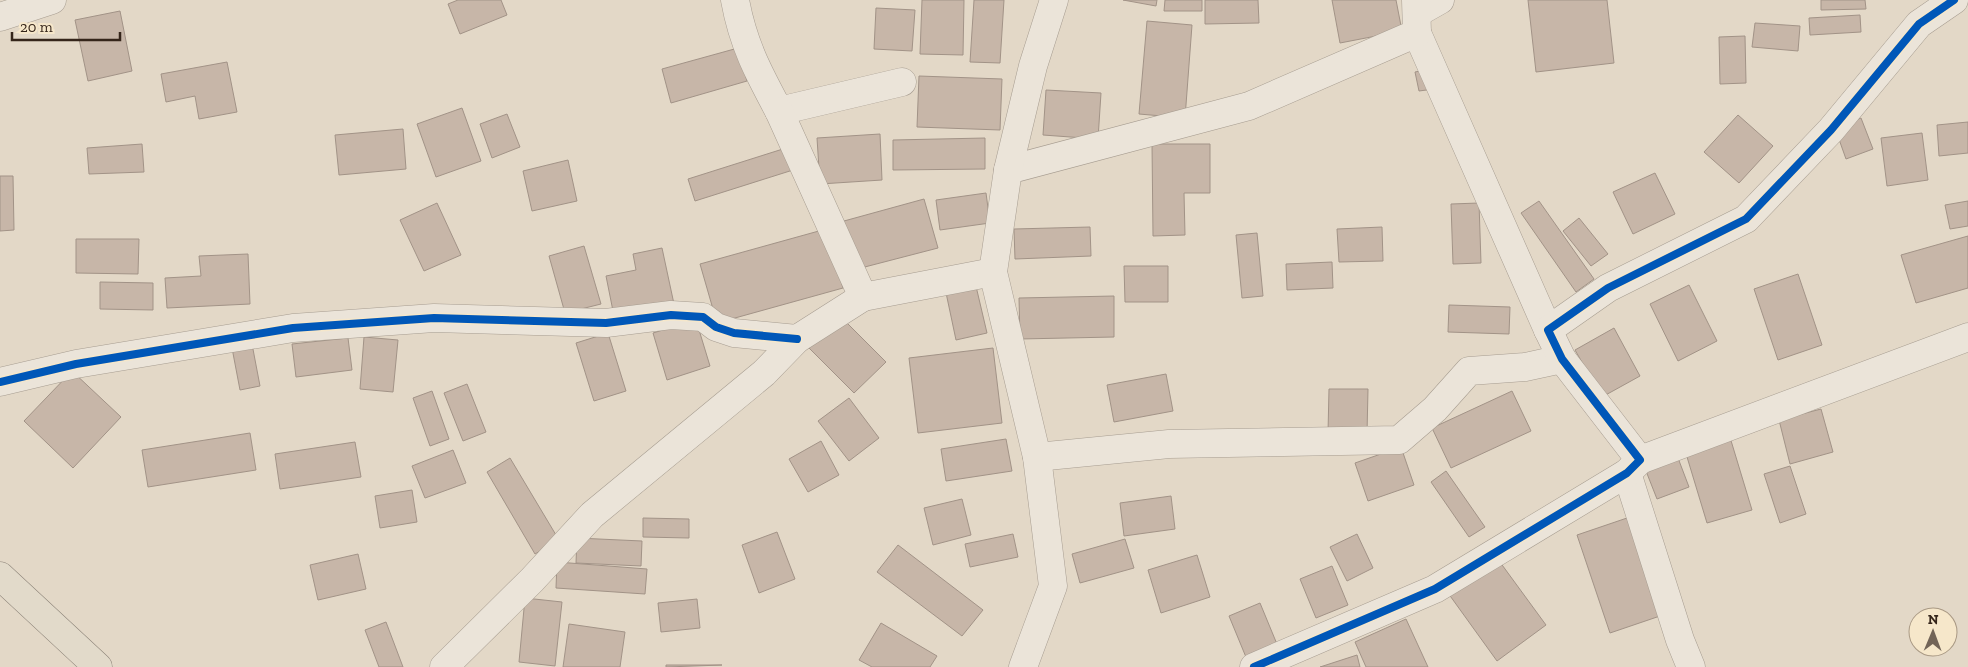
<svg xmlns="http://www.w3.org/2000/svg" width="1968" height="667" viewBox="0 0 1968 667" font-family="'Zilla Slab',serif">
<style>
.building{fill:#c7b6a8;stroke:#a29387}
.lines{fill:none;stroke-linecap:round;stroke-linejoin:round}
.minor-casing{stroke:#a79d91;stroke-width:29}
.tertiary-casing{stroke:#a79d91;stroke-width:29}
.primary-casing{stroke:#8c8378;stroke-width:29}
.minor{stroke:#ebe4d9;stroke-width:28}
.tertiary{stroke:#ebe4d9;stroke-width:28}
.primary{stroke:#e2daca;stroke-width:28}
.cycleway-casing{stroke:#f6e7ca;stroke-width:11}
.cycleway{stroke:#0057b8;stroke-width:8}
</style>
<rect width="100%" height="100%" fill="#e3d8c7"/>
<!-- building -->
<g class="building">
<polygon points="458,0 501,0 507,15 460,34 448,4"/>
<polygon points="922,0 964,0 963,55 920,54"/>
<polygon points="974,0 1004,0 1000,63 970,62"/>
<polygon points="1123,0 1157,0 1156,6"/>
<polygon points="1165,0 1202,0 1202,11 1164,11"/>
<polygon points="1205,0 1258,0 1259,23 1205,24"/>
<polygon points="1332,0 1396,0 1402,31 1340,43"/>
<polygon points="1528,0 1607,0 1614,63 1536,72"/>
<polygon points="1821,0 1865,0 1866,9 1821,10"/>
<polygon points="876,8 915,10 912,51 874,49"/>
<polygon points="120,11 132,71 88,81 75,20"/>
<polygon points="1860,15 1861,32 1810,35 1809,18"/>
<polygon points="1147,21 1192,25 1185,118 1139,114"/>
<polygon points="1755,23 1800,26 1798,51 1752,47"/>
<polygon points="1745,36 1746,83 1720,84 1719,37"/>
<polygon points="738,48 747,81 671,103 662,69"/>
<polygon points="227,62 237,112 199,119 195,96 166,102 161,74"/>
<polygon points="1430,69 1434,89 1419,91 1415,72"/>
<polygon points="919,76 1002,79 1000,130 917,127"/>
<polygon points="1046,90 1101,93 1098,139 1043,135"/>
<polygon points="462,108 481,161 436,177 417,124"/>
<polygon points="507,114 520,147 492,158 480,124"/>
<polygon points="1738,115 1773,146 1739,183 1704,152"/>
<polygon points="1861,118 1873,149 1846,159 1835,128"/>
<polygon points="1968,122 1968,153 1939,156 1937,125"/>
<polygon points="403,129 406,169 339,175 335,135"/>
<polygon points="1922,133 1928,180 1887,186 1881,138"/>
<polygon points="880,134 882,180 820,184 817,138"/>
<polygon points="985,138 985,169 893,170 893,140"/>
<polygon points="142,144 144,172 89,174 87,148"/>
<polygon points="1152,144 1210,144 1210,193 1184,193 1185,235 1153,236"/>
<polygon points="786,148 793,170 695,201 688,179"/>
<polygon points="568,160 577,201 532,211 523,171"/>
<polygon points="1655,173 1675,214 1633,234 1613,192"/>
<polygon points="0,176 13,176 14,230 0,231"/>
<polygon points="986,193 990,223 940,230 936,200"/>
<polygon points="924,199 938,248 857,269 844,221"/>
<polygon points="1539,201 1594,279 1576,292 1521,213"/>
<polygon points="1968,201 1968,226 1950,229 1945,205"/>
<polygon points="437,203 461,255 424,271 400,220"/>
<polygon points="1479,203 1481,263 1453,264 1451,204"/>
<polygon points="1579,218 1608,254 1591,266 1563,231"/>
<polygon points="1090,227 1091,256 1015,259 1014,229"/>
<polygon points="1382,227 1383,261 1339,262 1337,229"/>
<polygon points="826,229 843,288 717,323 700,264"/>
<polygon points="1257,233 1263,296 1242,298 1236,235"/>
<polygon points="1968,236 1968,288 1916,303 1901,255"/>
<polygon points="76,239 139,239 138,274 76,273"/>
<polygon points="584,246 601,304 565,313 549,256"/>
<polygon points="662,248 674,304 614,316 606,276 636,270 633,254"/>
<polygon points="248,254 250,304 167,308 165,278 201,276 199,256"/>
<polygon points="1332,262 1333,288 1287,290 1286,264"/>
<polygon points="1124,266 1168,266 1168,302 1125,302"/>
<polygon points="1798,274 1822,345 1778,360 1754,289"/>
<polygon points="100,282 153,283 153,310 100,309"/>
<polygon points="975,282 987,333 956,340 945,288"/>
<polygon points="1689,285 1717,341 1678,361 1650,304"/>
<polygon points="1114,296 1114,337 1020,339 1019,298"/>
<polygon points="1449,305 1510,307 1509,334 1448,332"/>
<polygon points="840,316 886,362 854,393 808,347"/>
<polygon points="696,320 710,366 667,380 653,333"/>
<polygon points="1614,328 1640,376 1602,397 1575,350"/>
<polygon points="608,333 626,391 594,401 576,343"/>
<polygon points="364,337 398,340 393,392 360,389"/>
<polygon points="348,338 352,370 296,377 292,344"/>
<polygon points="252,344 260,386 240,390 232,348"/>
<polygon points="993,348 1002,423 918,433 909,358"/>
<polygon points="72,371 121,417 73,468 24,421"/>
<polygon points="1166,374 1173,411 1114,422 1107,385"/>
<polygon points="467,384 486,432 463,441 444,393"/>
<polygon points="1329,389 1368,389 1367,434 1328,433"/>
<polygon points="432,391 449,439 430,446 413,398"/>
<polygon points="1512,391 1531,431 1451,468 1432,428"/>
<polygon points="849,398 879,438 849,461 818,421"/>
<polygon points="1821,409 1833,452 1790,464 1779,420"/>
<polygon points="250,433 256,470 148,487 142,450"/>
<polygon points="1729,434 1752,510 1707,523 1684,447"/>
<polygon points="1006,439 1012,471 946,481 941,449"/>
<polygon points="821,441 839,475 808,492 789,459"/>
<polygon points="355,442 361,477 280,489 275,454"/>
<polygon points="1401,447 1414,485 1368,501 1355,463"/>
<polygon points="453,450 466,483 425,498 412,466"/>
<polygon points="510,458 559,540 535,554 487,472"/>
<polygon points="1678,458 1689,487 1657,499 1646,471"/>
<polygon points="1790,466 1806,514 1780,523 1764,474"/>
<polygon points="1446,471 1485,527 1469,537 1431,482"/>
<polygon points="412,490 417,522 380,528 375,496"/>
<polygon points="1171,496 1175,529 1124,536 1120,503"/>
<polygon points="962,499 971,535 933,545 924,508"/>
<polygon points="643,518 689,519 689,538 643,537"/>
<polygon points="1627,518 1660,616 1610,633 1577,535"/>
<polygon points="777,532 795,579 759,593 742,545"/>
<polygon points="1013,534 1018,557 970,567 965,544"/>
<polygon points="1357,534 1373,568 1347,581 1330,547"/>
<polygon points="577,538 642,541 641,566 576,563"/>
<polygon points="1125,539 1134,568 1080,583 1072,554"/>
<polygon points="898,545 983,610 962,636 877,572"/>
<polygon points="358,554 366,589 318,600 310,565"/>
<polygon points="1197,555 1210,597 1161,613 1148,570"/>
<polygon points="1497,558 1546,625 1497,661 1448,593"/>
<polygon points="557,562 647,569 645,594 556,588"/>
<polygon points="1332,566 1348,605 1316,618 1300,579"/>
<polygon points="525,598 562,602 555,666 519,662"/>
<polygon points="697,599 700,628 661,632 658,603"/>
<polygon points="1260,603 1279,649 1248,662 1229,616"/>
<polygon points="1406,619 1428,667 1366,667 1355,642"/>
<polygon points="386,622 403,667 379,667 365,630"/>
<polygon points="881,623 937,656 930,667 872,667 859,660"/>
<polygon points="569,624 625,632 620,667 563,667"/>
<polygon points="1357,655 1360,667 1320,667"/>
<polygon points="666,665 722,665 666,667"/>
</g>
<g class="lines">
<!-- minor casing -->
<g class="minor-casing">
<g id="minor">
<path d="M735,0C743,44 758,72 779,111L902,82"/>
<polyline points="1417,13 1440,0"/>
<polyline points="1417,33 1548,330"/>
<polyline points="1008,170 1249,106 1417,33 1416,0"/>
<polyline points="863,297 993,272"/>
<polyline points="0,382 76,364 293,328 434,318 606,323 671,315 703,317 716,327 734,333 797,339"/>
<polyline points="1037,457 1169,444 1399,440 1435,409 1469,371 1525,367 1562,359"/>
<polyline points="1640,460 1968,337"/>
<polyline points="1627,473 1680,640 1691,667"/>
<polyline points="444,667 532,580 592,515 764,373 797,339 863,297 779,111"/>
<polyline points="1023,667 1053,586 1037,457 993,272 1008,170 1033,66 1054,0"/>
<polyline points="1254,667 1435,589 1627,473 1640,460 1562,359 1548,330 1608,288 1746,219 1831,130 1919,24 1954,0"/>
</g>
</g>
<!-- tertiary casing -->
<g class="tertiary-casing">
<polyline id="tertiary" points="0,17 52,0"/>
</g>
<!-- primary casing -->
<g class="primary-casing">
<polyline id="primary" points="0,576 98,667"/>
</g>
<!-- minor -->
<use href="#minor" class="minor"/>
<!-- tertiary -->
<use href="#tertiary" class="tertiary"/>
<!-- primary -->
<use href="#primary" class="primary"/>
<!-- cycleway casing -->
<g class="cycleway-casing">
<g id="cycleway">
<polyline points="0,382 76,364 293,328 434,318 606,323 671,315 703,317 716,327 734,333 797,339"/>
<polyline points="1254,667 1435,589 1627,473 1640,460 1562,359 1548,330 1608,288 1746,219 1831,130 1919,24 1954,0"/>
</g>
</g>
<!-- cycleway -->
<use href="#cycleway" class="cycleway"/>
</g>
<!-- north arrow -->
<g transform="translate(1933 632) rotate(1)"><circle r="24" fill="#f6e7ca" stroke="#a99984"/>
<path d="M0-4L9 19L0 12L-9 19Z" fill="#726457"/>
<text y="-8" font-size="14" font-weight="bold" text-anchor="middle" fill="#35251a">N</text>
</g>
<!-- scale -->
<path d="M12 32v8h108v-8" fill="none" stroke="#35251a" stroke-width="2.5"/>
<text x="20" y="32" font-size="15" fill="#35251a" stroke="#f6e7ca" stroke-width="4" paint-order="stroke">20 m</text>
</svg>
